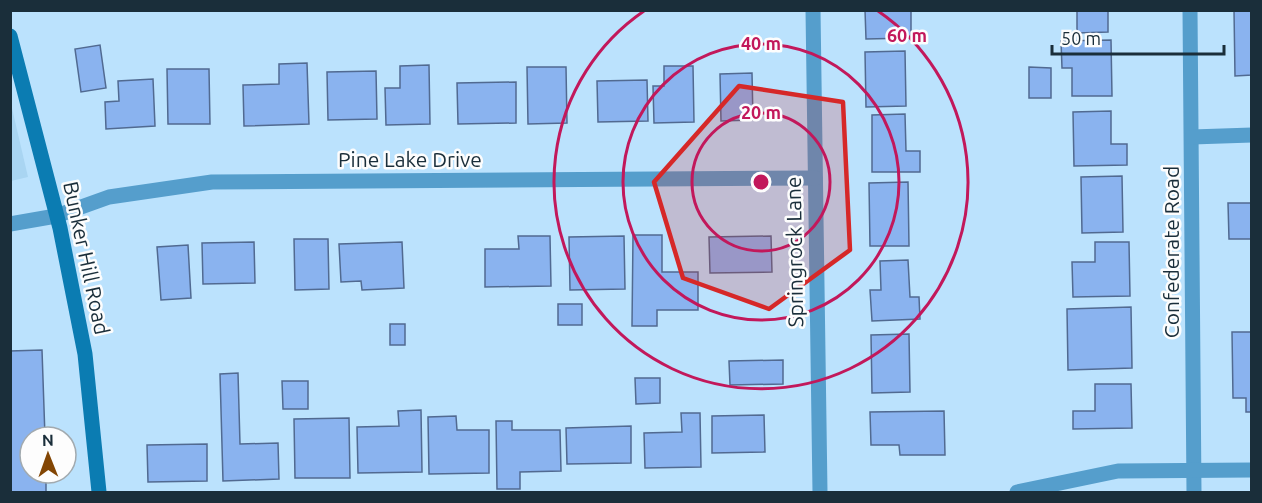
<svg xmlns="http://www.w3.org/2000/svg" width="1262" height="503" viewBox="0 0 1262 503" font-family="Ubuntu,sans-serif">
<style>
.built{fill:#a9d5f2}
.building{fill:#8ab3ef;stroke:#516a91;stroke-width:1.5}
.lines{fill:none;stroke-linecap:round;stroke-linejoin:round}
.street{stroke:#559ecc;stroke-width:15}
.secondary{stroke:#0b7cb2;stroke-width:15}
.marked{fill:#d62828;fill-opacity:0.2;stroke:#d62828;stroke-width:4.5;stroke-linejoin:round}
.ring{fill:none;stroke:#c2185b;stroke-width:3}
.labels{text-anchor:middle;stroke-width:5;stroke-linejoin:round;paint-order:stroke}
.street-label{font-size:21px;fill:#1a2e3a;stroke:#fdfdfd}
.centre{fill:#c2185b;stroke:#fdfdfd;stroke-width:3}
.ring-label{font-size:18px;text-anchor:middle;font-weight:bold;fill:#c2185b;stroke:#fdfdfd;stroke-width:5;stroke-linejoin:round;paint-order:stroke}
</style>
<rect width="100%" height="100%" fill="#bbe2fd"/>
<!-- built -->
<polygon class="built" points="11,104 28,177 11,181 10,181"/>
<!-- building -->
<g class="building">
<polygon points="865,10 911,10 911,38 866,39"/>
<polygon points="1077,10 1108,10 1108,32 1077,33"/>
<polygon points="1234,10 1252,10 1252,75 1235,76"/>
<polygon points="1111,40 1112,96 1072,96 1072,68 1062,68 1061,41"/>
<polygon points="100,45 106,88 81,92 75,49"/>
<polygon points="905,51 906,106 866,107 865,52"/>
<polygon points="307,63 309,124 244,126 243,85 279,84 279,64"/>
<polygon points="429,65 430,124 386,125 385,88 400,88 400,66"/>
<polygon points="664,66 693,66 694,122 654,123 653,86 664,86"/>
<polygon points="527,67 566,67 567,123 528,124"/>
<polygon points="1029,67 1051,68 1051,98 1029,98"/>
<polygon points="167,69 209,69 210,124 168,124"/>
<polygon points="376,71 377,119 328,120 327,72"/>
<polygon points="752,73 753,120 721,121 720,74"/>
<polygon points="153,79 155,126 106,129 105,102 119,101 118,81"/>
<polygon points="647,80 648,121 598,122 597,81"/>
<polygon points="516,82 516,123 458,124 457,83"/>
<polygon points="1111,111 1111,144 1127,144 1127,165 1074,166 1073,112"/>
<polygon points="905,114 906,151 920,151 920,172 872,172 872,115"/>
<polygon points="1122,176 1123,232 1082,233 1081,177"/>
<polygon points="908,182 909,246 870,246 869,183"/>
<polygon points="1228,203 1252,203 1252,239 1229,239"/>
<polygon points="633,235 662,235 662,272 698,272 698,310 657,310 657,326 632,326"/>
<polygon points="518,236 550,236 551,286 485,287 485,249 519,249"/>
<polygon points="624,236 625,289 570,290 569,237"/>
<polygon points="771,236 772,272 710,273 709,237"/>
<polygon points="294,239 328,239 329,289 295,290"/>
<polygon points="254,242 255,283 203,284 202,243"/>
<polygon points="402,242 404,288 362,290 361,281 341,282 339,244"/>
<polygon points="1095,242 1129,242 1130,296 1073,297 1072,262 1095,262"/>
<polygon points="188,245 191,298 161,300 157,247"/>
<polygon points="908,260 910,297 919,297 920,319 872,321 870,290 881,290 880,261"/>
<rect x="558" y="304" width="24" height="21"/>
<polygon points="1131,307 1132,368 1068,370 1067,309"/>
<rect x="390" y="324" width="15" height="21"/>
<polygon points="1232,332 1252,332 1252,412 1246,412 1246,398 1233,398"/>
<polygon points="909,334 910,392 872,393 871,335"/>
<polygon points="42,350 45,437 30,437 30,473 46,473 46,492 10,492 10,351"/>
<polygon points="783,360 783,384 730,385 729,361"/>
<polygon points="238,373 240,444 278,443 279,479 223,481 220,374"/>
<polygon points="635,378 660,378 660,403 636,404"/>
<polygon points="282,381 308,381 308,409 283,409"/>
<polygon points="1095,384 1131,384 1132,428 1073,429 1073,411 1095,411"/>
<polygon points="421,410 422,472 358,473 357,427 399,426 398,411"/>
<polygon points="944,411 945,455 900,455 899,445 871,445 870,412"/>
<polygon points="681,413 700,413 701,467 645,468 644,433 682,432"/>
<polygon points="764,415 765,452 712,453 712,416"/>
<polygon points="456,416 457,430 489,430 489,473 429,474 428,417"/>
<polygon points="349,418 350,478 295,478 294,419"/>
<polygon points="496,421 512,421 512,430 560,430 561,471 520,472 520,489 497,489"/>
<polygon points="631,426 631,463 567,464 566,428"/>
<polygon points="207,444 207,481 148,482 147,445"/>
</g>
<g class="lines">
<!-- street -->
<g class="street">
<polyline points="813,10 820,492"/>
<polyline points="1190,10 1194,492"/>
<polyline points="1192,137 1252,135"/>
<polyline points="10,224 56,216 109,197 212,182 815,178"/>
<polyline points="1017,492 1118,471 1252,470"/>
</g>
<!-- secondary -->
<polyline class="secondary" points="10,36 60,228 85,354 99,492"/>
</g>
<!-- marked area -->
<path class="marked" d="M739,86L843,102L850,250L769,309L683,278L654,182Z"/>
<!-- distance rings -->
<g class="ring">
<circle cx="761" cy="182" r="69"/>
<circle cx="761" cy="182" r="138"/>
<path d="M878 11A207 207 0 1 1 644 11"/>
</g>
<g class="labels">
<!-- street labels -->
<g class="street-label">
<text x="410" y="167">Pine Lake Drive</text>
<text transform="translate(795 252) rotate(-91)" y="7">Springrock Lane</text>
<text transform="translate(1172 252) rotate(-90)" y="7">Confederate Road</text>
<text transform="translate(86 258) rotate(78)" y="7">Bunker Hill Road</text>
</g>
</g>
<circle cx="761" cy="182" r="9" class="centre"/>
<g class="ring-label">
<text x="907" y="42">60 m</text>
<text x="761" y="50">40 m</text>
<text x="761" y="119">20 m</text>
</g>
<!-- border -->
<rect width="1262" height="503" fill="none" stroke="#1a2e3a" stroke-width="24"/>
<!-- north arrow -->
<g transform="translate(48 455) rotate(359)"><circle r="28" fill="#fdfdfd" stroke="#a2aaaf" stroke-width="1.5"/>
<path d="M0-4.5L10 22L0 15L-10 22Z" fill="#834604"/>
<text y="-9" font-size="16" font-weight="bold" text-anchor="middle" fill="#1a2e3a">N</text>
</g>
<!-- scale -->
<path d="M1052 45v9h172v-9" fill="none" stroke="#1a2e3a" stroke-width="3"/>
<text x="1061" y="45" font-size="18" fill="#1a2e3a" stroke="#fdfdfd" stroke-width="4.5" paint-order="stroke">50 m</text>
</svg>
